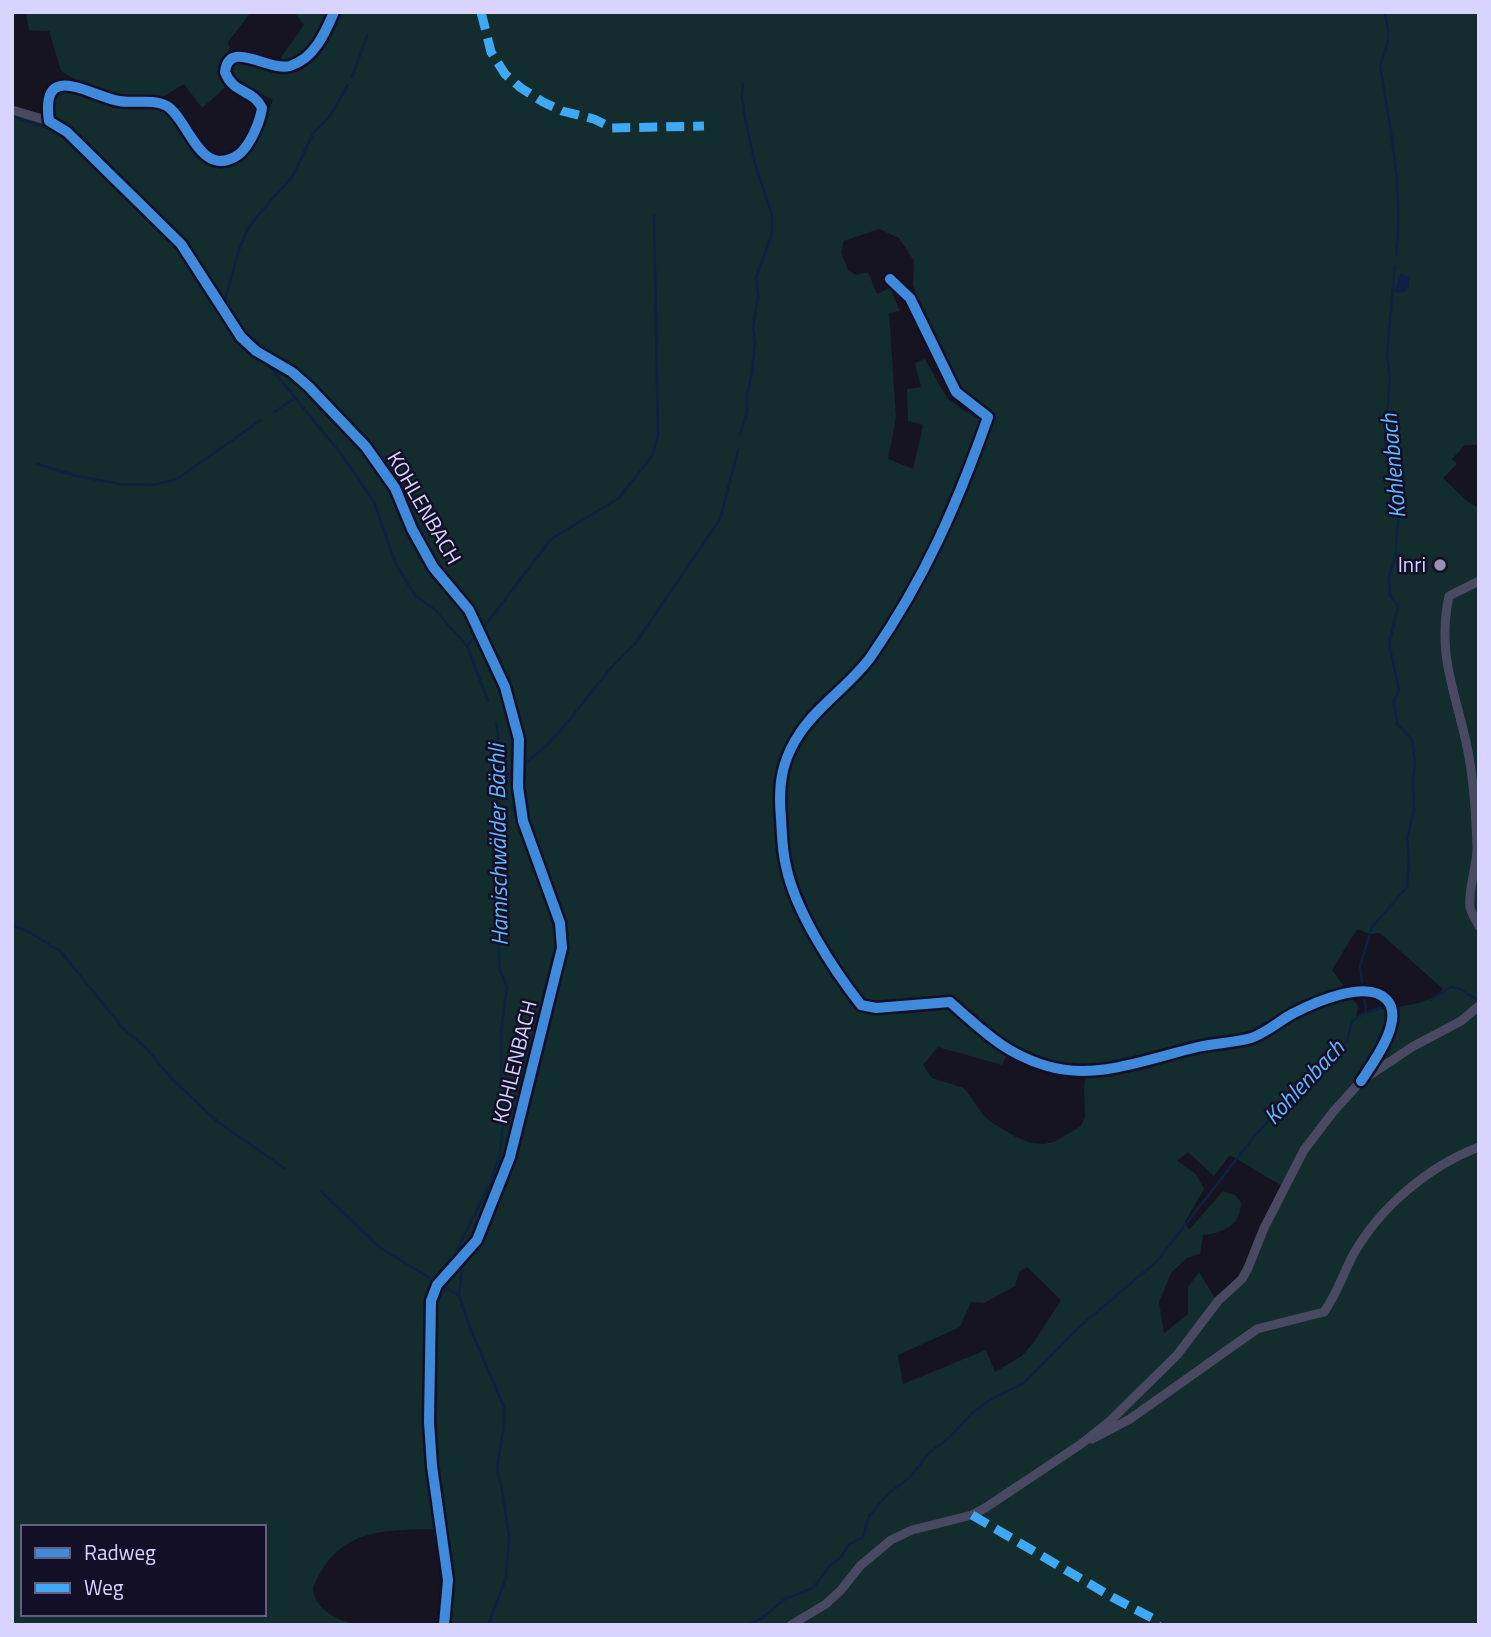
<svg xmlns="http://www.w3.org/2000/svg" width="1491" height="1637" viewBox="0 0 1491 1637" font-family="'Titillium Web',sans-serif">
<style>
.green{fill:#132c2d;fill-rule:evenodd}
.water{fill:#0d2144}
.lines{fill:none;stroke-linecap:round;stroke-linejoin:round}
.stream{stroke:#0d2144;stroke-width:2.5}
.minor{stroke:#4a4962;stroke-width:9}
.quiet{stroke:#3fa9f5;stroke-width:9;stroke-dasharray:18 9;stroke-linecap:butt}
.cycleway-casing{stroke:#130f26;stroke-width:15}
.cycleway{stroke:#408adc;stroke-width:10}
.poi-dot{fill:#9591b1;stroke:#130f26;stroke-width:2.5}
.labels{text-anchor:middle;stroke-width:5;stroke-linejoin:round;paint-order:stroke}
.street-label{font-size:21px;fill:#d9d4ff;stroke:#130f26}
.poi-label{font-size:21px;fill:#d9d4ff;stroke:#130f26;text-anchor:end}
.water-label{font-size:23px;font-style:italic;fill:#62b6ff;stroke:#130f26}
</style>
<rect width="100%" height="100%" fill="#161421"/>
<!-- green -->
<path class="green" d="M26,12H251L228,42L230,49L219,64L226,87L202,108L184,84L163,97L161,107C179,117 181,136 194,151C201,159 211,165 222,165C253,164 263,124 273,100L234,80L231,75L232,63C243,55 260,66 272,70L304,25L294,12H1479V445H1465L1452,459L1457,464L1443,478L1468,502L1479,508V1625H446L443,1529C386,1530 338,1526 313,1588C314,1610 338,1620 357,1625H12V117C29,114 48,127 62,134C62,118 53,118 52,101L63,89L84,85L61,71L49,31L29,30ZM879,229L899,238L914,261L913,284L921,310L917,315L945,381L953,393L971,407L967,413L947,398L925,359L915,363L921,387L907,389L908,421L923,425L913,469L888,459L896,418L889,313L900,311L890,288L877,294L868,272L856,275L848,270L841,252L844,241ZM1357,929L1370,934L1380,933L1443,989C1420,1013 1384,1001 1356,1018L1358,1006L1332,970ZM938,1047L1002,1065L1011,1048L1056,1063L1087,1065L1084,1086L1085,1117L1081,1126L1054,1142L1044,1144L1031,1143L1016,1137L994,1124L984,1116L964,1088L932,1078L923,1065ZM1188,1152L1214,1176L1230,1155L1282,1186L1239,1279L1215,1298L1199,1272L1188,1287V1314L1164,1333L1159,1302L1171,1273L1187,1258L1200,1254L1203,1235C1224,1233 1241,1225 1241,1202L1235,1195L1223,1191L1189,1230L1185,1222L1204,1189L1196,1174L1177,1161ZM1027,1267L1061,1300L1034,1342L1022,1356L995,1372L986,1350L903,1384L898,1355L960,1327L971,1302L984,1303L1015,1286L1019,1272ZM23,1527H264V1614H23Z"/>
<!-- water -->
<polygon class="water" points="1400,273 1409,277 1409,285 1405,292 1397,293 1395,290"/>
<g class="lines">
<!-- stream -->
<g class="stream">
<path d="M1384,12C1391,34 1389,43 1380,65C1390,128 1404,192 1396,255"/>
<polyline points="352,77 367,36"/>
<polyline points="12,116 50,129"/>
<polyline points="72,132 145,203"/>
<polyline points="224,303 239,250 247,230 258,215 292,177 314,132 330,116 348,85"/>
<polyline points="265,361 342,455 374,502 396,565 415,595 435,610 467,646 488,701"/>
<polyline points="274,412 295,398"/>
<polyline points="740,435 747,413 747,395 752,373 755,342 753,327 758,296 756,278 772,233 772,215 755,164 744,113 742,97 743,84"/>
<polyline points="37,464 77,476 120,484 153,485 177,479 261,420"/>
<polyline points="481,631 551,539 619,498 652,456 658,435 654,215"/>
<polyline points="467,646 476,636"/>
<path d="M522,765C569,734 593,680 635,644L720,519L738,450"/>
<polyline points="501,778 517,769"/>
<polyline points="12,925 29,932 60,951 123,1028 146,1048 172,1079 218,1122 284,1168"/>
<polyline points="1430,1000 1451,987 1460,989 1476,999"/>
<polyline points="1367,1012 1381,1008"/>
<polyline points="321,1191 379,1247 430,1278"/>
<polyline points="457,1250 490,1184 500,1154 505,1102 501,1075 501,1031 507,987 500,970 495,880 499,867 493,845 501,778 499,771 500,748 496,723"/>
<polyline points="462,1268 459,1296 470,1328 504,1407 504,1424 497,1469 503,1494 509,1537 506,1578 488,1625"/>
<polyline points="442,1286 458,1295"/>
<polyline points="748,1625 762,1618 785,1599 813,1588 829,1567 842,1556 848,1545 863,1537 869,1516 888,1494 910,1477 929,1453 950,1437 972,1413 993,1398 1024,1383 1077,1329 1157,1261 1257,1133 1347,1041 1352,1021 1366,1012 1360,966 1372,927 1407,887 1409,858 1407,839 1414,810 1413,780 1415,763 1412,740 1397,724 1394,701 1399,690 1389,644 1398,606 1390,595 1389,576 1395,558 1399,512 1389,473 1385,437 1390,380 1387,353 1395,266"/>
</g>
<!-- minor -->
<g class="minor">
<polyline points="12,110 49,121 67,132 181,244 241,337 256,351 292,372 309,387 366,447 395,488 412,529 433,567 469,610 505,687 519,739 518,787 523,821 560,923 562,948 510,1157 477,1240 437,1285 431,1301 429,1422 432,1466 448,1580 444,1625"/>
<path d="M49,121C40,59 90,96 119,101C134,104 153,98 167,106C189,120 200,180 238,155C250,146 260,122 262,108C253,89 233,94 225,72C229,38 268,72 290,66C314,59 325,33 334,12"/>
<path d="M890,279L910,298L956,392L988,417C957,505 925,578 872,655C852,684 820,703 800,733C781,761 778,786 781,818C782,834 782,850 786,866C795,911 833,969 861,1005L876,1008L950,1002C981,1029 1005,1054 1047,1066C1097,1081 1150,1058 1198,1047C1215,1043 1234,1043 1251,1038C1266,1033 1279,1021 1292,1014C1313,1003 1368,978 1387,1000C1405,1020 1373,1063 1361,1081"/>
<path d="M1479,581L1449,596C1437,653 1454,688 1466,742C1474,777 1476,813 1477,848C1477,868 1468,887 1470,907C1471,913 1476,920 1479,926"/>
<path d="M1092,1439L1130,1419L1257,1329L1324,1312C1337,1294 1343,1274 1353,1255C1380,1207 1429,1166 1479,1147"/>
<polyline points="791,1625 826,1604 841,1590 860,1566 891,1540 912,1530 972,1515 985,1508 1081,1444 1110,1421 1177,1355 1218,1301 1242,1279 1248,1268 1264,1228 1304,1150 1333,1112 1361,1081 1412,1047 1461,1021 1479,1006"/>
</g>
<!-- quiet -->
<g class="quiet">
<polyline points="481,12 491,52 505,74 521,88 543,102 562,111 594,119 612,128 704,126"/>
<polyline points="972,1515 1112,1597 1152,1618 1158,1625"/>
</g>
<!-- cycleway casing -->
<g class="cycleway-casing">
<g id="cycleway">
<path d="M334,12C325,33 314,59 290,66C268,72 229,38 225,72C233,94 253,89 262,108C260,122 250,146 238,155C200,180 189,120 167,106C153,98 134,104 119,101C90,96 40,59 49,121L67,132L181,244L241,337L256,351L292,372L309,387L366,447L395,488L412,529L433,567L469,610L505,687L519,739L518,787L523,821L560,923L562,948L510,1157L477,1240L437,1285L431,1301L429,1422L432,1466L448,1580L444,1625"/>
<path d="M890,279L910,298L956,392L988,417C957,505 925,578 872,655C852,684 820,703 800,733C781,761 778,786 781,818C782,834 782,850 786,866C795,911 833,969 861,1005L876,1008L950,1002C981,1029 1005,1054 1047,1066C1097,1081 1150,1058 1198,1047C1215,1043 1234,1043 1251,1038C1266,1033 1279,1021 1292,1014C1313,1003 1368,978 1387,1000C1405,1020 1373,1063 1361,1081"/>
</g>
</g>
<!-- cycleway -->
<use href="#cycleway" class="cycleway"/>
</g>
<!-- markers -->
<circle class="poi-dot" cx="1440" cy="565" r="7"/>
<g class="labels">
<!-- street labels -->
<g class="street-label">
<text transform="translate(424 508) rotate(60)" y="7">KOHLENBACH</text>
<text transform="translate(515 1062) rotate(-76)" y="7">KOHLENBACH</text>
</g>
<!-- poi labels -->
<g class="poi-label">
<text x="1426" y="572">Inri</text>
</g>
<!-- water labels -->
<g class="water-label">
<text transform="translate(1393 466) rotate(-95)" y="8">Kohlenbach</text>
<text transform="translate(498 845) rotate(-91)" y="8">Hamischwälder Bächli</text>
<text transform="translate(1304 1082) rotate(-47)" y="8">Kohlenbach</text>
</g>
</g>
<!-- border -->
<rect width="1491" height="1637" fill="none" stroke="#d9d4ff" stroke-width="28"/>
<!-- legend -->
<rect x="21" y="1525" width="245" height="91" fill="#130f26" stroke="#625e7d" stroke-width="2"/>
<rect x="35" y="1548" width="35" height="10" fill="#408adc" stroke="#625e7d" stroke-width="2"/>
<text x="84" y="1560" font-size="21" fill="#d9d4ff">Radweg</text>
<rect x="35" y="1583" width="35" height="10" fill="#3fa9f5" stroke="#625e7d" stroke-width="2"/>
<text x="84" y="1595" font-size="21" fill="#d9d4ff">Weg</text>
</svg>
